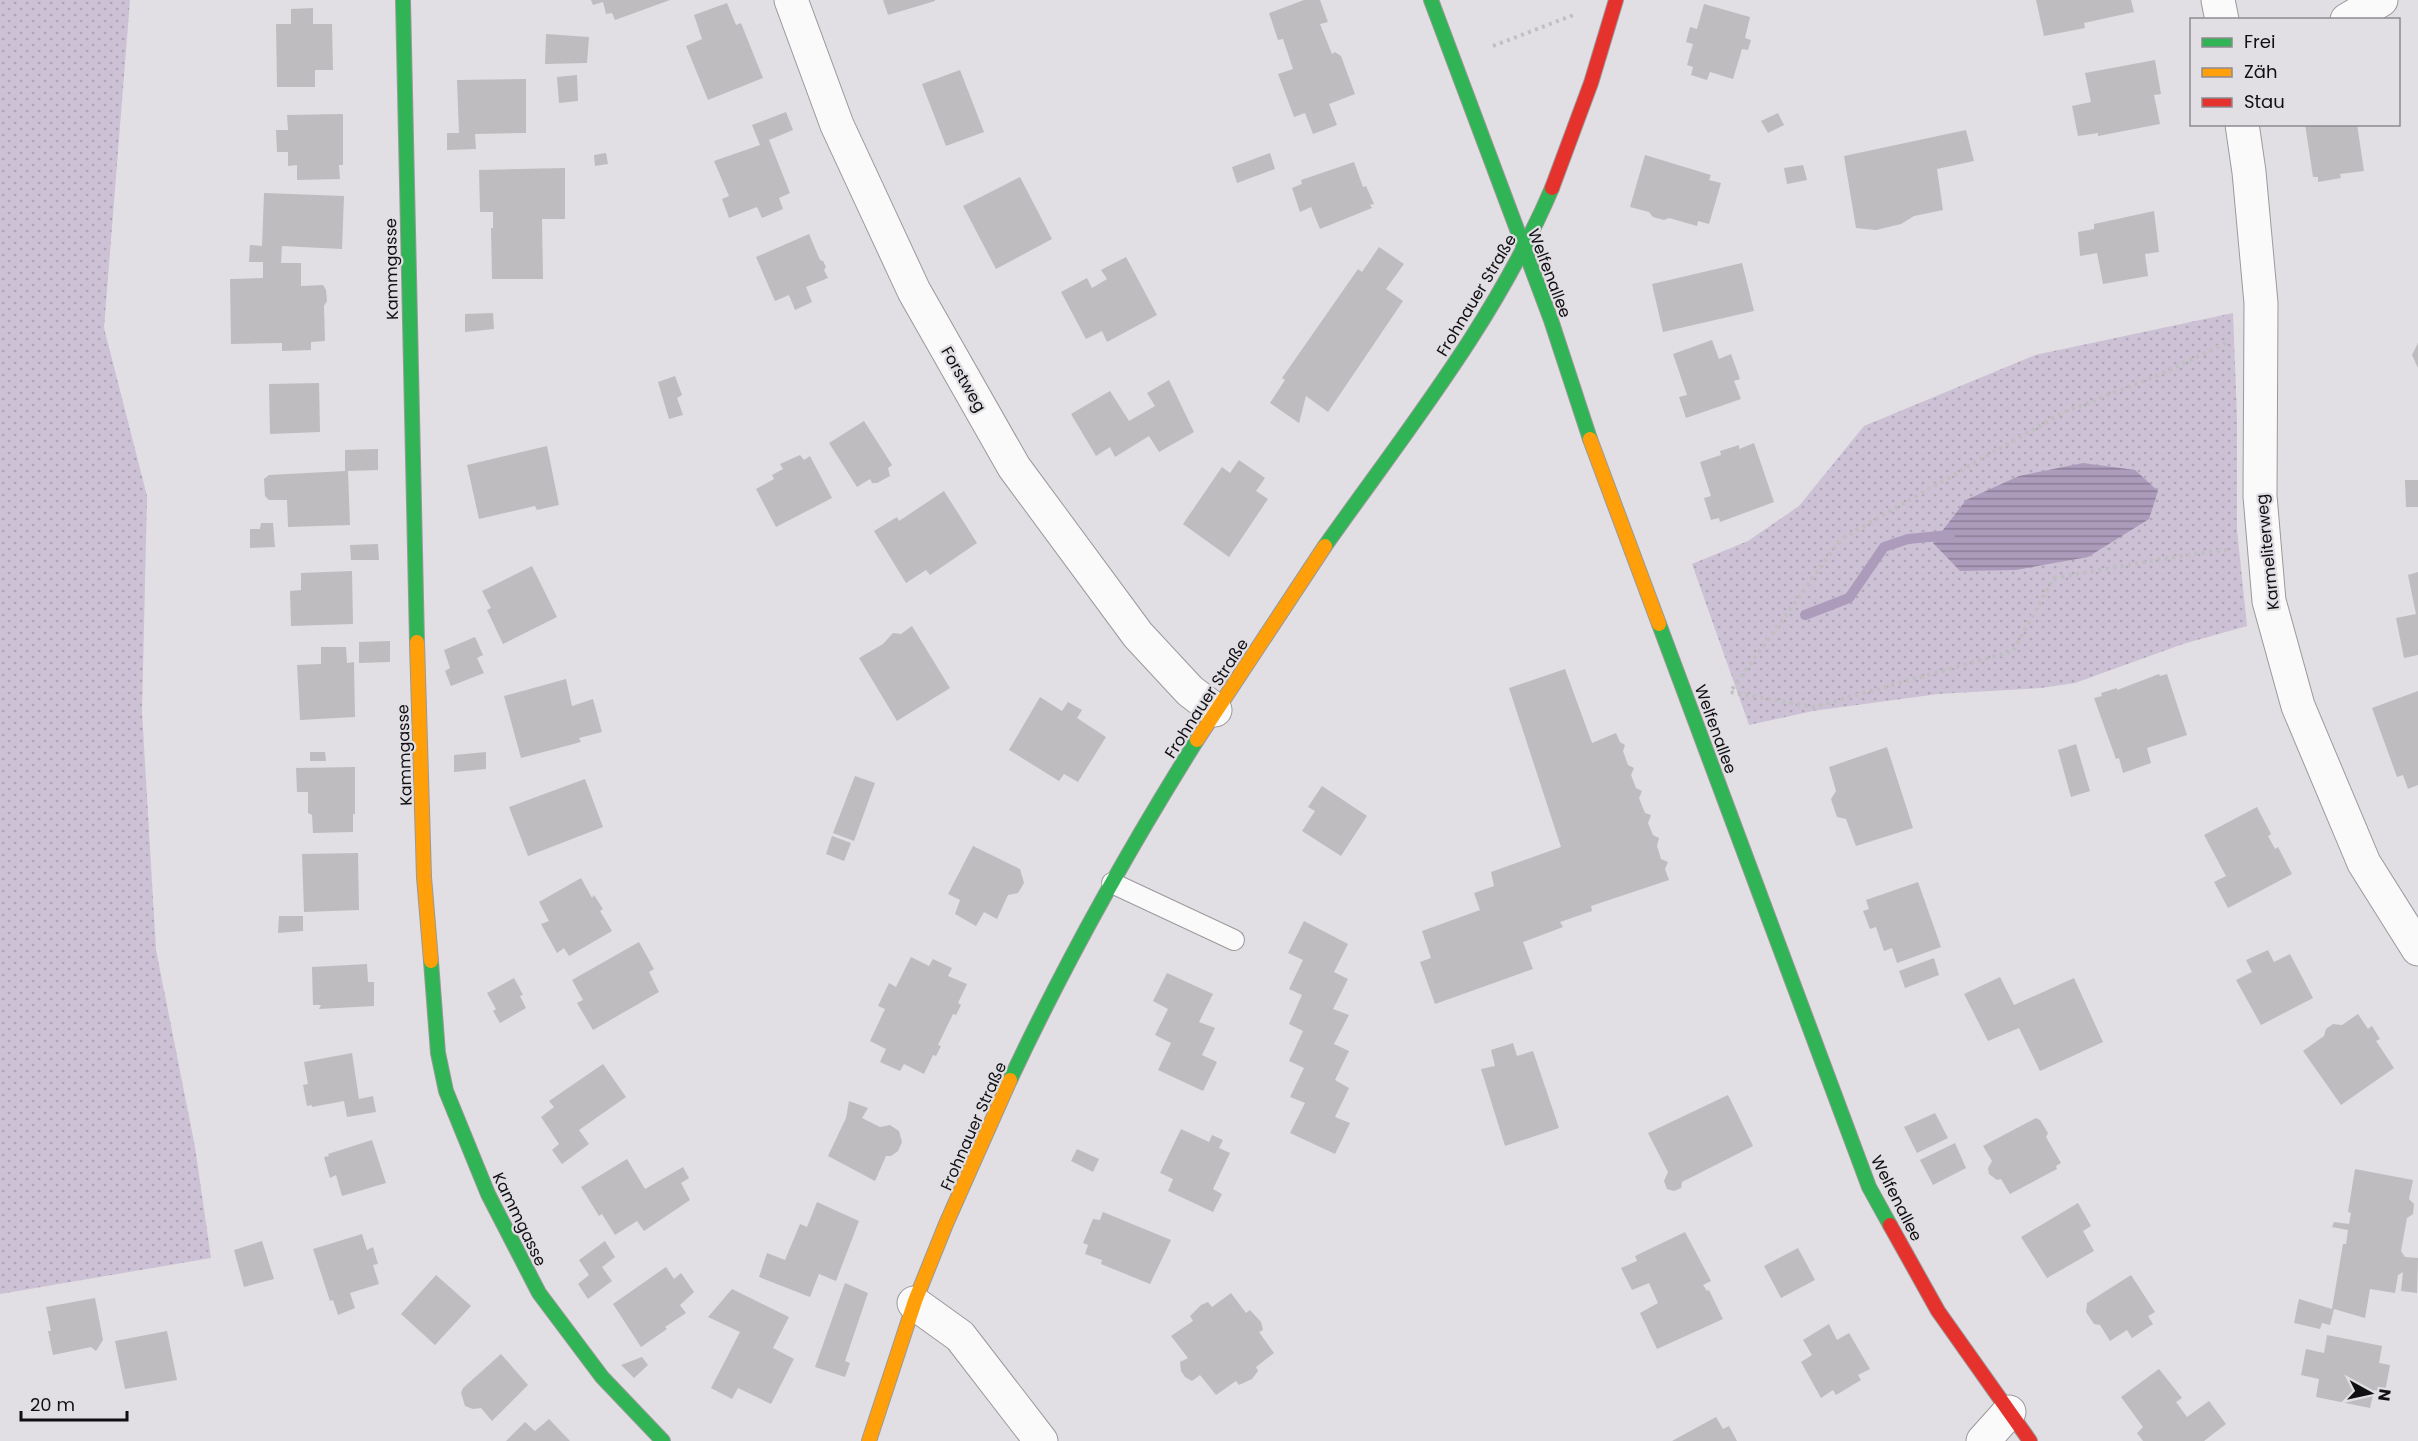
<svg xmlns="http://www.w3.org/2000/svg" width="2418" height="1441" viewBox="0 0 2418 1441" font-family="Poppins,sans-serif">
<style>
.park{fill:url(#park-dots)}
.water{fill:url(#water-rules)}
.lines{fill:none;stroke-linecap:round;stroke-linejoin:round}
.stream{stroke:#ad9bbc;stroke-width:10}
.building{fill:#bebcbf}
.lane-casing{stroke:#9a999b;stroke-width:22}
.street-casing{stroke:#9a999b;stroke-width:35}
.fast-casing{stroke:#9a999b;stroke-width:16}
.slow-casing{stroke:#9a999b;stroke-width:16}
.jam-casing{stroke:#9a999b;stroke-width:16}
.path{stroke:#c0c0c0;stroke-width:4;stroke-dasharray:3 4.5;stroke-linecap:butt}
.lane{stroke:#fafafb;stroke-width:20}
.street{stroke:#fafafb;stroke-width:33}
.fast{stroke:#30b455;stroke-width:14}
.slow{stroke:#ff9f0a;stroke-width:14}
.jam{stroke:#e5322d;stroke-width:14}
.labels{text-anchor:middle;stroke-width:4.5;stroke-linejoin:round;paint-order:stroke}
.street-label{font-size:16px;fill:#100f11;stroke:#e1dee4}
</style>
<defs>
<pattern id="park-dots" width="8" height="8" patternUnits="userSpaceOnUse" patternTransform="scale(1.5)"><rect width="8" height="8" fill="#ccc1d5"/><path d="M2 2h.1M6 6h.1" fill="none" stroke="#aea5b6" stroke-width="1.8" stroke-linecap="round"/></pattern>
<pattern id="water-rules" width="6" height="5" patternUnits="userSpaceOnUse" patternTransform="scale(1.5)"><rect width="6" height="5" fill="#ad9bbc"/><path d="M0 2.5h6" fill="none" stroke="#8b7d97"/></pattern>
</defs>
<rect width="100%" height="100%" fill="#e1dfe3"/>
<!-- park -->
<g class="park">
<polygon points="0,0 130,0 104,328 147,496 142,712 156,950 195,1147 211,1258 0,1294"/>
<polygon points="2233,313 2237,417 2237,530 2247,626 2183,644 2075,683 2041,688 1938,694 1813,711 1749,725 1692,564 1748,541 1799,506 1864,426 2035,355"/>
</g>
<!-- water -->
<polygon class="water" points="2083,463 2135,470 2158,491 2149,519 2088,557 2016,570 1960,571 1933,543 1966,500 2019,476"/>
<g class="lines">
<!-- stream -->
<polyline class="stream" points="1805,615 1849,598 1884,547 1908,539 1950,535"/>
</g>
<!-- building -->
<g class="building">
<polygon points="591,0 670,0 615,20 612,13 606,14 603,2 593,5"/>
<polygon points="883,0 935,0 935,1 888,15"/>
<polygon points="1304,0 1320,0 1328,22 1320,24 1332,54 1335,52 1341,56 1355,94 1329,104 1337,125 1313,134 1305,113 1294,117 1278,74 1293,69 1283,39 1278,40 1269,13"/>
<polygon points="2036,0 2131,0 2134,12 2084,23 2085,28 2044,36"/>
<polygon points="727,3 736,25 741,23 763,78 708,100 686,46 702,39 694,15"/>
<polygon points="1704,4 1750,17 1745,38 1751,40 1748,50 1742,49 1733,79 1710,72 1707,80 1691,75 1693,67 1687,65 1693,44 1686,42 1690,27 1697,29"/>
<polygon points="313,8 313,24 332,24 333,70 315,70 315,87 277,87 276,24 291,24 291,9"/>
<polygon points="546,34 589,37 587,63 545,64"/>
<polygon points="2155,60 2161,94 2154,95 2160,124 2098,136 2098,133 2078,136 2072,106 2091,102 2085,73"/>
<polygon points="960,70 984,132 946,146 922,84"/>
<polygon points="577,75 578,101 559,103 557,77"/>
<polygon points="526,79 526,133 475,134 476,149 447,150 447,133 459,133 457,80"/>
<polygon points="786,112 793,130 769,140 790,193 779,198 783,209 762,218 757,207 729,218 722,199 729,196 714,161 760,145 752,125"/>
<polygon points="1778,113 1784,125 1768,133 1761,121"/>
<polygon points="343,114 343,165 339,165 340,179 297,180 297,165 288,166 288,152 277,152 276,130 288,130 287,115"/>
<polygon points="2305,124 2357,124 2364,171 2340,174 2341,178 2318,182 2318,177 2313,177"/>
<polygon points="1966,130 1974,161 1937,169 1943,210 1914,216 1901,224 1876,230 1856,228 1844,156"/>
<polygon points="606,153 608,164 595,166 594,155"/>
<polygon points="1270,153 1275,169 1237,183 1232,167"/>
<polygon points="1645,155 1711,175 1709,180 1721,183 1709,224 1698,221 1697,226 1669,218 1664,220 1653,217 1649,212 1630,207"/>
<polygon points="1354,162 1363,187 1366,186 1374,204 1370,205 1372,208 1320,229 1311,207 1300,212 1292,188 1302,184 1301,180"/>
<polygon points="1803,165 1807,180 1787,184 1784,168"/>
<polygon points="565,168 565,219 542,219 543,279 492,279 491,228 493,228 493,212 480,212 479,170"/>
<polygon points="1020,177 1052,239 996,269 963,206"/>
<polygon points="264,193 344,196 342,249 282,246 281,263 301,263 301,286 323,285 326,290 327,301 324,306 325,341 311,342 311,350 282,351 282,343 231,344 230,279 263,278 263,262 249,262 250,245 262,246"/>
<polygon points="2154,211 2159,252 2145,254 2148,276 2103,284 2097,253 2080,256 2078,232 2094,229 2094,224"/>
<polygon points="809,234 820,260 823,261 826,267 824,270 828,278 806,287 812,302 795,310 789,295 775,301 756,257"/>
<polygon points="1379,247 1404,264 1386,289 1403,301 1328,412 1306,396 1299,423 1270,403 1285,380 1282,378 1358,269 1362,272"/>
<polygon points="1126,257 1157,315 1107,342 1102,331 1086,339 1061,292 1087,278 1092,288 1107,279 1101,270"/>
<polygon points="1742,263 1754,311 1663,332 1652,284"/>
<polygon points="493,313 494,329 465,332 465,314"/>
<polygon points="1712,340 1719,359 1731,354 1740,379 1734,381 1741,399 1686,418 1679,397 1687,395 1673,354"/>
<polygon points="2418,343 2418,368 2412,355"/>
<polygon points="675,376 682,395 677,398 683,415 669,419 658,382"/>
<polygon points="1169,380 1194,432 1159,452 1149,436 1115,457 1110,447 1096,456 1071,414 1110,391 1129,421 1155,406 1147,393"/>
<polygon points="319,383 320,432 270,434 269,384"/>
<polygon points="864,421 892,465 888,468 890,476 877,483 872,483 870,479 857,487 829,443"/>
<polygon points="1754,443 1774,502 1720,522 1719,518 1711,520 1704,498 1711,496 1700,462 1721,455 1720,451 1739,445 1739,449"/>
<polygon points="547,446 559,505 537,510 535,506 479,519 467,465"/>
<polygon points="378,449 378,470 348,471 350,525 288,527 287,500 269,500 265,496 264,479 269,475 345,471 345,450"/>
<polygon points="800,455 804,460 810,456 832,498 776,527 756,489 774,479 772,475 783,469 780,464"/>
<polygon points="1239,460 1265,478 1256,491 1268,499 1229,557 1183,524 1222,467 1230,473"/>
<polygon points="2405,480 2418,480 2418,507 2406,507"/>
<polygon points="944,491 977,543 930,575 926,570 906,583 874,531 897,517 899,521"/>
<polygon points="261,523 273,523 275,547 250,548 250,529 260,529"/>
<polygon points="378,544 379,560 351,560 350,545"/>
<polygon points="532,566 557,617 503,644 487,610 491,608 482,591"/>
<polygon points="352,571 353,624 291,626 290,591 301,590 301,573"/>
<polygon points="2418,572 2418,655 2404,658 2396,618 2416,614 2408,575"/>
<polygon points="912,626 950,688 897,721 859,658 883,644 893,633 901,634"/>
<polygon points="475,637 483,655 477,658 484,673 451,686 445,671 450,668 444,650"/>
<polygon points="390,641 390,662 359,663 359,642"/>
<polygon points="321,647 346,647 347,663 354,662 355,717 300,720 297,665 321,664"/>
<polygon points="1565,669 1592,743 1616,733 1620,742 1625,745 1623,751 1628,765 1634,768 1631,775 1636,788 1642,791 1639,798 1645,813 1651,815 1648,823 1653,835 1659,838 1657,846 1661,859 1668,862 1665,869 1669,880 1591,906 1592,911 1560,922 1563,927 1523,942 1533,969 1435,1004 1420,962 1431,958 1422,931 1480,910 1474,893 1494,886 1491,872 1561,847 1509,688"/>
<polygon points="2159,674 2160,676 2167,674 2187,735 2147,748 2151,763 2123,773 2119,758 2116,759 2094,698 2102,696 2101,693 2117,688 2117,690"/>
<polygon points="566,679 572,706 593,699 602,732 579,738 581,742 521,758 504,696"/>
<polygon points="2418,691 2418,785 2408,789 2403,775 2397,777 2372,708"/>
<polygon points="1040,697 1062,711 1068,702 1082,710 1077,718 1106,737 1078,782 1064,774 1059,781 1009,750"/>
<polygon points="2076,744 2090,791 2071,797 2058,750"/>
<polygon points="1887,747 1913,828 1856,846 1846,819 1837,817 1831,799 1836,791 1829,767"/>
<polygon points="310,752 325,752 326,761 310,761"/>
<polygon points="486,752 486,769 454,772 454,755"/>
<polygon points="355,767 355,814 353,814 353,832 313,833 312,815 308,813 308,792 297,792 296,768"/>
<polygon points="855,776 875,783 854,841 833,833"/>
<polygon points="585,779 603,827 528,856 509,807"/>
<polygon points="1322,786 1367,816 1341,856 1302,831 1315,811 1308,807"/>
<polygon points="2257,807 2271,834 2268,836 2275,849 2278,847 2292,874 2228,908 2214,882 2226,876 2204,835"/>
<polygon points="832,836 851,843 844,861 826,854"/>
<polygon points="973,846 1020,869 1024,883 1018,893 1008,895 997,919 984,912 976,926 955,914 960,900 948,894"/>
<polygon points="358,853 359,910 304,912 302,854"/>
<polygon points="581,878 592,898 594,895 603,909 600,911 612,931 569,956 564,948 557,953 541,924 549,921 539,902"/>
<polygon points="1918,882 1941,947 1897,963 1892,948 1884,951 1876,927 1870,929 1863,911 1869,909 1866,900"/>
<polygon points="279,916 303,916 303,931 278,933"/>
<polygon points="1304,921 1348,944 1334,972 1348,979 1333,1009 1349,1015 1334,1044 1349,1051 1335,1080 1349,1088 1335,1117 1350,1123 1335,1154 1290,1133 1305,1103 1290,1097 1304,1068 1289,1061 1303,1031 1289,1024 1302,995 1289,989 1303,960 1288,953"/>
<polygon points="639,942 654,969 649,972 659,992 593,1030 577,1003 583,1000 572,980"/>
<polygon points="2268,950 2274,962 2290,954 2313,998 2261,1025 2236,980 2252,972 2246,960"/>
<polygon points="911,957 929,966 933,959 952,968 948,976 967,984 958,1003 961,1005 956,1015 953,1014 938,1045 941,1046 936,1056 933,1055 924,1074 904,1064 900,1071 880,1062 886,1049 870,1041 885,1009 878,1006 889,983 896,987"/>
<polygon points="1934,958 1939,975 1905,988 1899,971"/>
<polygon points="367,964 368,982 374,982 374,1006 319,1009 321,1005 313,1005 312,967"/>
<polygon points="1167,973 1213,994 1199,1022 1215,1028 1202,1055 1217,1062 1203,1091 1158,1070 1171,1043 1155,1035 1168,1009 1153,1001"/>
<polygon points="2000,977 2014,1005 2074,978 2103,1042 2040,1071 2019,1028 1988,1041 1964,994"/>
<polygon points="514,978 523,995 520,996 526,1008 500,1023 493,1011 496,1009 487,993"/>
<polygon points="2358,1014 2368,1029 2372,1026 2380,1039 2376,1041 2394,1068 2341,1105 2303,1051 2324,1036 2326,1029 2333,1024 2342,1025"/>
<polygon points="1513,1043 1517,1056 1533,1051 1559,1128 1505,1146 1481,1069 1495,1066 1491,1050"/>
<polygon points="352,1053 359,1099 373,1096 376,1112 347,1117 344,1101 312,1107 312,1105 307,1106 303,1085 308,1084 304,1062"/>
<polygon points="603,1064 626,1097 579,1130 589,1144 562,1164 552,1150 559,1144 541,1117 554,1107 549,1101"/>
<polygon points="1728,1095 1753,1146 1682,1182 1681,1188 1674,1191 1667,1189 1664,1181 1668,1172 1648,1133"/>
<polygon points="849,1101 868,1108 862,1118 880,1127 890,1125 899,1131 902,1142 898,1151 891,1156 886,1156 875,1181 828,1156 846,1118"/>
<polygon points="1935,1113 1948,1138 1917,1153 1904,1127"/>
<polygon points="2036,1118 2040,1120 2048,1133 2046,1137 2061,1163 2056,1166 2057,1169 2010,1194 2001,1179 1997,1180 1989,1174 1988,1168 1992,1161 1983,1146"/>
<polygon points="1181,1129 1209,1142 1212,1135 1223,1140 1219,1148 1230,1153 1213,1189 1222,1194 1213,1212 1168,1191 1173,1179 1160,1173"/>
<polygon points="372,1140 386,1183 342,1196 336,1175 330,1178 324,1157 329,1156 328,1154"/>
<polygon points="1955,1143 1966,1168 1933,1185 1920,1160"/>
<polygon points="1077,1149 1099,1159 1093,1172 1071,1161"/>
<polygon points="627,1159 645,1189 683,1167 689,1178 681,1183 690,1200 644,1231 637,1221 615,1235 602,1214 599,1216 581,1187"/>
<polygon points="2355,1169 2413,1180 2409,1199 2414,1204 2413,1214 2407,1218 2401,1251 2405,1257 2418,1258 2417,1293 2401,1291 2403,1272 2398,1275 2395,1293 2370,1289 2365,1318 2334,1309 2330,1325 2322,1323 2320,1329 2294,1323 2299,1299 2332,1309 2343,1244 2346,1244 2348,1230 2332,1227 2334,1222 2349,1224 2351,1213 2348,1212"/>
<polygon points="817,1202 859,1221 836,1281 819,1274 810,1297 759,1277 767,1253 785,1260 800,1224 807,1227"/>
<polygon points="2078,1203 2091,1226 2083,1231 2094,1251 2047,1278 2021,1237"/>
<polygon points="1103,1212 1171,1240 1150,1284 1101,1264 1102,1260 1085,1254 1088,1245 1083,1243 1093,1219 1100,1220"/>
<polygon points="1685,1232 1711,1281 1703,1285 1707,1291 1709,1290 1723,1319 1657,1349 1640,1313 1658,1303 1649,1283 1632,1290 1621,1268 1637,1261 1635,1256"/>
<polygon points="362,1234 367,1250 373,1247 378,1264 373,1265 379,1284 350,1293 355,1308 338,1315 333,1300 330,1301 313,1249"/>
<polygon points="262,1241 274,1279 244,1287 234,1250"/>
<polygon points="605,1241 615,1257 602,1267 612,1281 588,1299 578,1284 589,1275 579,1260"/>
<polygon points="1798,1248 1815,1280 1781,1298 1764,1266"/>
<polygon points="666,1267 674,1279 681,1273 694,1292 680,1305 686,1313 665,1327 667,1329 641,1347 613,1304"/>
<polygon points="436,1275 471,1306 435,1345 401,1314"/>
<polygon points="2131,1275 2155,1312 2148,1316 2153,1324 2132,1338 2127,1330 2110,1341 2100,1325 2094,1324 2086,1312 2087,1303"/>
<polygon points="845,1283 868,1293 845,1361 850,1363 845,1377 815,1367"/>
<polygon points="732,1289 789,1317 773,1348 794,1359 771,1404 738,1388 732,1399 711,1388 740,1332 708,1317"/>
<polygon points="1231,1293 1246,1313 1250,1310 1261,1322 1263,1330 1259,1332 1274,1353 1256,1367 1258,1371 1252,1379 1239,1385 1236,1381 1216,1395 1200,1375 1192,1381 1185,1377 1181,1371 1180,1362 1188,1358 1171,1336 1193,1321 1190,1316 1201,1305 1208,1302 1212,1307"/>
<polygon points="95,1298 103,1340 96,1351 91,1347 53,1355 48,1331 51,1331 46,1307"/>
<polygon points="1829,1324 1837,1340 1849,1333 1870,1369 1858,1375 1861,1380 1836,1395 1833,1390 1821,1398 1801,1362 1812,1355 1803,1340"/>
<polygon points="167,1331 177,1380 125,1389 115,1341"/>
<polygon points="2327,1335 2382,1346 2379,1363 2390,1365 2385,1392 2374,1390 2370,1408 2316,1397 2319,1379 2301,1375 2306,1349 2324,1353"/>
<polygon points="501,1354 528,1385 492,1421 481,1408 473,1409 465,1406 461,1393 463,1388"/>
<polygon points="642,1357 648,1365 634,1378 621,1365"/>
<polygon points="2159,1369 2182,1398 2176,1402 2187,1417 2209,1401 2226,1424 2204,1441 2143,1441 2137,1433 2143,1427 2121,1397"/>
<polygon points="1716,1417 1723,1429 1729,1426 1737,1441 1672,1441"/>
<polygon points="549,1419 570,1441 506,1441 525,1422 535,1431"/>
</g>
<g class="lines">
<!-- lane casing -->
<g class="lane-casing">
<polyline id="lane" points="1112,883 1234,940"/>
</g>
<!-- street casing -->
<g class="street-casing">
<g id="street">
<polyline points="791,0 837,125 914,291 1014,467 1138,635 1190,691 1215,710"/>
<polyline points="2218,0 2222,20"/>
<polyline points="2347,20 2381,0"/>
<polyline points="2242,124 2249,172 2261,303 2260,496 2269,601 2298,706 2364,863 2418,949"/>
<polyline points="914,1303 960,1336 1041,1441"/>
<polyline points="1983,1441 2009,1412"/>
</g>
</g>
<!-- fast casing -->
<g class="fast-casing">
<g id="fast">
<polyline points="403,0 417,642"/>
<polyline points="1431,0 1551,320 1590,439"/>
<path d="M1325,546C1407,430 1496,320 1552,188"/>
<polyline points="1659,624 1869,1187 1890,1225"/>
<polyline points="431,961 438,1053 446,1091 488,1194 539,1293 602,1377 663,1441"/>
<path d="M1010,1080C1065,963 1128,850 1197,740"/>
</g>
</g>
<!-- slow casing -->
<g class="slow-casing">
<g id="slow">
<polyline points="1590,439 1659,624"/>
<polyline points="417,642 424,877 431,961"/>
<polyline points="1197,740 1325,546"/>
<polyline points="869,1441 915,1301 946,1224 1010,1080"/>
</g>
</g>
<!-- jam casing -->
<g class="jam-casing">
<g id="jam">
<polyline points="1552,188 1591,83 1616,0"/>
<polyline points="1890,1225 1938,1311 2030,1441"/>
</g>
</g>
<!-- path -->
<g class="path">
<polyline points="1493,46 1576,14"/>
<polyline points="2226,343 2161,374 2062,413 1841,539 1730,692 1814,707 2013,651 2054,578 2192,554 2231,549"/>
</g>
<!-- lane -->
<use href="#lane" class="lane"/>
<!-- street -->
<use href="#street" class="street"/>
<!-- fast -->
<use href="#fast" class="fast"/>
<!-- slow -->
<use href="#slow" class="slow"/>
<!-- jam -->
<use href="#jam" class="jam"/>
</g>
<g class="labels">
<!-- street labels -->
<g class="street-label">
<text transform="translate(391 269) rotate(-91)" y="6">Kammgasse</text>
<text transform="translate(1550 273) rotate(69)" y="6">Welfenallee</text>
<text transform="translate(1476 295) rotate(-59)" y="6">Frohnauer Straße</text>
<text transform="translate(964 379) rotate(60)" y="6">Forstweg</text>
<text transform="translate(2267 552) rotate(-96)" y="6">Karmeliterweg</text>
<text transform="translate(1206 698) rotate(-57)" y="6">Frohnauer Straße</text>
<text transform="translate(1716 729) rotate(70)" y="6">Welfenallee</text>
<text transform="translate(404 755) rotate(-92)" y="6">Kammgasse</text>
<text transform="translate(973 1126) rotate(-66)" y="6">Frohnauer Straße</text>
<text transform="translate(1897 1198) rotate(63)" y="6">Welfenallee</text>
<text transform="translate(520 1219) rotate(64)" y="6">Kammgasse</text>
</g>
</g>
<!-- legend -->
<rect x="2190" y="18" width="210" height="108" fill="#e1dee4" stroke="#8d8b90" stroke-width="1.5"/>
<rect x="2202" y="38" width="30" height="9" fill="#30b455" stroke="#8d8b90" stroke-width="1.5"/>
<text x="2244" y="48" font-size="18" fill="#100f11">Frei</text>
<rect x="2202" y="68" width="30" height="9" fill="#ff9f0a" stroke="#8d8b90" stroke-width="1.5"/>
<text x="2244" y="78" font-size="18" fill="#100f11">Zäh</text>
<rect x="2202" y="98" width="30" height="9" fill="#e5322d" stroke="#8d8b90" stroke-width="1.5"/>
<text x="2244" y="108" font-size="18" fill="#100f11">Stau</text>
<!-- north arrow -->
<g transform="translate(2370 1393) rotate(98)" stroke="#e1dee4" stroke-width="4.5" paint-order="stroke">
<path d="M0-4.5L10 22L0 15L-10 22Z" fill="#100f11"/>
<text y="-9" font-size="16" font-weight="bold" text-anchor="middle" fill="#100f11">N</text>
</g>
<!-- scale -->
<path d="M21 1411v9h106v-9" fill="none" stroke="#100f11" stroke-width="3"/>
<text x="30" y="1411" font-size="18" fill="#100f11" stroke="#e1dee4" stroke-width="4.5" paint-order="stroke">20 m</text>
</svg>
